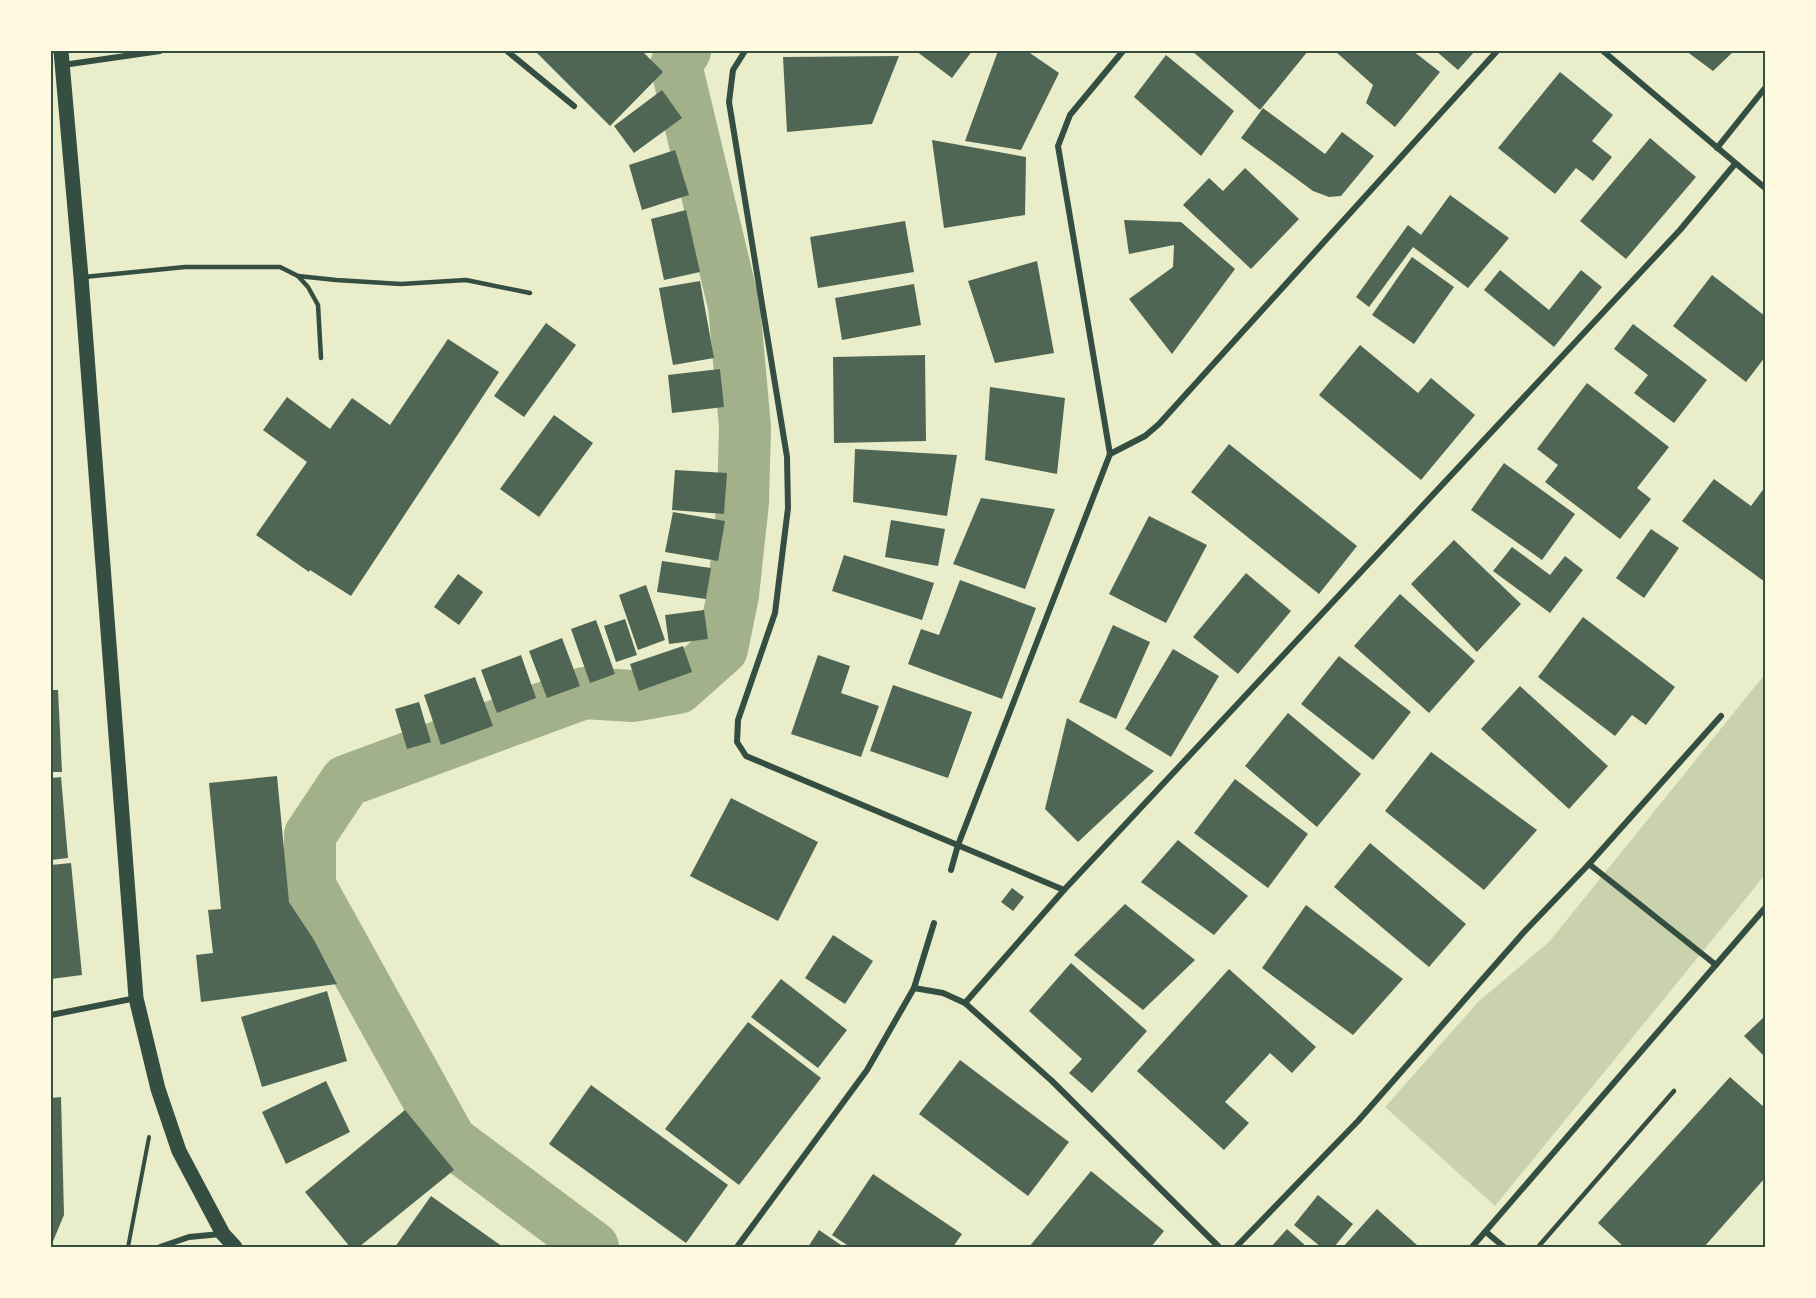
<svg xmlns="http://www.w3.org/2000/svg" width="1816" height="1298" viewBox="0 0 1816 1298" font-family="'PT Sans Narrow',sans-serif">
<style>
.green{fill:#cad2ad}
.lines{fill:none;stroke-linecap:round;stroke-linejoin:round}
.river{stroke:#a3b18a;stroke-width:52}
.building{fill:#4f6655}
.path{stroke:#344e41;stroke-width:4}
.service{stroke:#344e41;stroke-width:4.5}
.minor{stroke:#344e41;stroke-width:6}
.primary{stroke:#344e41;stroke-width:15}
.neatline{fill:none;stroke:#344e41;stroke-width:2}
</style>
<rect width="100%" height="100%" fill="#e9edc9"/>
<!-- green -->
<polygon class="green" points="1765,674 1765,875 1495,1206 1385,1107 1479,1001 1549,942"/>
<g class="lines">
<!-- river -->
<polyline class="river" points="593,1247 451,1141 310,886 310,835 346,781 584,693 633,696 678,688 722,649 733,595 743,502 745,427 734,306 676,65 685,51"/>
</g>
<!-- building -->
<g class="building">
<polygon points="535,51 642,51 663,72 610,126"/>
<polygon points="916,51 972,51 952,78"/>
<polygon points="998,51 1027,51 1059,73 1021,150 965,141"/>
<polygon points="1192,51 1308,51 1260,110"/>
<polygon points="1335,51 1413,51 1440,72 1395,127 1366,103 1373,85"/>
<polygon points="1436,51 1475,51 1458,70"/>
<polygon points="1686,51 1734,51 1713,71"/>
<polygon points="1166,55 1234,111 1201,156 1134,97"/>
<polygon points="899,56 872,124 787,132 783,57"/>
<polygon points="1560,72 1613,115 1592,141 1612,157 1593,181 1576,168 1555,194 1498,148"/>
<polygon points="662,90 682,118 634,153 614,126"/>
<polygon points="1263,108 1325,154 1342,132 1374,156 1341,196 1329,197 1313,191 1241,138"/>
<polygon points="1650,138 1696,177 1626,259 1580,221"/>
<polygon points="932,140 1026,157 1025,215 944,228"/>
<polygon points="675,150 689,195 642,210 629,165"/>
<polygon points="1245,168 1299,219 1251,269 1183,205 1209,178 1223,191"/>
<polygon points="1450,195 1509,238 1468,288 1413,247 1369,307 1356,297 1408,225 1421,235"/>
<polygon points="686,210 700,272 664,280 651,219"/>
<polygon points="1124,220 1181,222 1235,269 1172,354 1129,299 1173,267 1174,245 1129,254"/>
<polygon points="905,221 914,272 818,288 810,237"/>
<polygon points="1412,257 1454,287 1414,344 1372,315"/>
<polygon points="1037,261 1054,353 995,363 968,281"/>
<polygon points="1500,270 1549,310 1581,270 1602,287 1554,347 1484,290"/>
<polygon points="1712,275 1765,316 1765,357 1746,382 1673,326"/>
<polygon points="700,281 714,358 673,365 659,288"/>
<polygon points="914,284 921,325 842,340 835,298"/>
<polygon points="546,323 576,345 524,417 494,396"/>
<polygon points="1633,324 1707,380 1674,423 1634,393 1648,375 1614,349"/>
<polygon points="448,339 499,372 351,596 310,570 309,572 256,535 307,462 263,430 287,397 330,429 352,398 390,425"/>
<polygon points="1360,345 1418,393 1431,378 1475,415 1421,480 1319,395"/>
<polygon points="925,355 926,441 834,443 833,357"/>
<polygon points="720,369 724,407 672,413 668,375"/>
<polygon points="1587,383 1669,447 1637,488 1651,499 1620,539 1545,482 1558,465 1537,449"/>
<polygon points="990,387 1065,398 1057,474 985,460"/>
<polygon points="554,415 593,443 539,517 500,489"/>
<polygon points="1229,444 1357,546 1319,594 1191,492"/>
<polygon points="855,449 957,455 947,516 853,502"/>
<polygon points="1504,463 1575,514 1542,560 1471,510"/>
<polygon points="675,470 727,473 724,514 672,510"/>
<polygon points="1714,479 1751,506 1765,487 1765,582 1682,521"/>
<polygon points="981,498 1055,509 1025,589 953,564"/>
<polygon points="673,512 725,521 718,561 665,552"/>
<polygon points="1149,516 1207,545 1166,623 1109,594"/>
<polygon points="891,520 945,529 938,566 885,557"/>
<polygon points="1651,529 1679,548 1644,598 1616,578"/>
<polygon points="1454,540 1521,604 1477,652 1411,584"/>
<polygon points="1512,547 1550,575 1565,556 1583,570 1550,613 1493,571"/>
<polygon points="844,555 934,583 922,620 832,591"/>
<polygon points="662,561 711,568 706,599 657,592"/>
<polygon points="1246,573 1291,611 1238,674 1193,637"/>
<polygon points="458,574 483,592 459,625 434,607"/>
<polygon points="960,580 1036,608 1002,699 908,664 921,629 939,635"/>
<polygon points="646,585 665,640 638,650 619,595"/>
<polygon points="1400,594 1475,661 1429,713 1354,646"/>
<polygon points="704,610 708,639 669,644 665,615"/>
<polygon points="1583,617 1675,687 1646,725 1632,715 1615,736 1538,677"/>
<polygon points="625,619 637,655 616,662 604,626"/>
<polygon points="596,620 615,674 590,683 571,629"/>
<polygon points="1113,625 1150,642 1116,719 1079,702"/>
<polygon points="562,638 580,686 547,698 529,651"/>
<polygon points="683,646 692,672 639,691 630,664"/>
<polygon points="1173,649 1219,676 1171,757 1125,729"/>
<polygon points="521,655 536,698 497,713 481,670"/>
<polygon points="818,655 850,666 841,693 879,706 861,757 791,734"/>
<polygon points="1339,656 1411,712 1373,760 1301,704"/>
<polygon points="475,677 493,726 441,745 424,695"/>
<polygon points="893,685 972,712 948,778 870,751"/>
<polygon points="1520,686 1608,766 1569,809 1481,729"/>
<polygon points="51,690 58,690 62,772 51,772"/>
<polygon points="419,702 431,742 407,749 395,709"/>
<polygon points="1288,713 1361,774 1317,827 1245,766"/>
<polygon points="1067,718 1154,771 1078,842 1045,809"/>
<polygon points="1431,752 1537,830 1484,890 1385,811"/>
<polygon points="277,776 289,902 314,940 337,984 201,1002 196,955 213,953 208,910 221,909 209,783"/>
<polygon points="61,777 68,858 51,860 51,778"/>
<polygon points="1235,779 1308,834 1268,888 1194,833"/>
<polygon points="731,798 818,842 778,921 690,876"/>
<polygon points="1178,840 1248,896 1214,935 1141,882"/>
<polygon points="1370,843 1466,924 1429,967 1334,887"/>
<polygon points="71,863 82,975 51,979 51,865"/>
<polygon points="1012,888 1024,897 1013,911 1001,902"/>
<polygon points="1125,904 1195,960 1143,1010 1074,955"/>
<polygon points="1306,905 1403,979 1353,1035 1262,968"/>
<polygon points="833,935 873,961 845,1004 805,978"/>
<polygon points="1071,963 1147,1031 1092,1093 1069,1073 1082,1059 1029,1011"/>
<polygon points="1229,969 1316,1047 1292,1073 1270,1053 1225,1102 1249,1123 1224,1150 1137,1071"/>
<polygon points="781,979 847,1030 818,1068 751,1017"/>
<polygon points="327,991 347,1061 262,1087 241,1017"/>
<polygon points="1765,1016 1765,1057 1744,1036"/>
<polygon points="748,1022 821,1078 739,1185 665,1129"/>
<polygon points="960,1060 1069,1142 1028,1196 919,1114"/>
<polygon points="1730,1077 1765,1108 1765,1178 1704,1247 1624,1247 1598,1223"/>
<polygon points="326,1081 350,1132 286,1164 262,1112"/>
<polygon points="591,1085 728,1185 686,1243 549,1144"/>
<polygon points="61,1097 64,1215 51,1246 51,1098"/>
<polygon points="405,1110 454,1170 359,1247 350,1247 305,1192"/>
<polygon points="1091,1171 1164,1231 1151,1247 1029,1247"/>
<polygon points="873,1174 962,1234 953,1247 850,1247 832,1235"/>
<polygon points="1318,1195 1353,1224 1334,1247 1321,1247 1294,1225"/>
<polygon points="431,1196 503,1247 395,1247"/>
<polygon points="1377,1209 1418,1246 1417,1247 1343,1247"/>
<polygon points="1287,1229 1307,1247 1271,1247"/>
<polygon points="819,1230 844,1247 808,1247"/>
</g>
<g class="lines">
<!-- path -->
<polyline class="path" points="128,1247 149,1137"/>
<!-- service -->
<g class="service">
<polyline points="298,276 336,280 401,284 466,280 530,293"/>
<polyline points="84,277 185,267 280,267 298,276 308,287 318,305 321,358"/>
<polyline points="1538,1247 1674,1091"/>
</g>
<!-- minor -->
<g class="minor">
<polyline points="507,51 574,106"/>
<polyline points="745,51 733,70 729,102 787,457 788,508 775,613 738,720 737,742 746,756 1064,890"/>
<polyline points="1603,51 1765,188"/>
<polyline points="63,65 160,51"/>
<polyline points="1717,148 1765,88"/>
<polyline points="1110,454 1145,436 1159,424 1497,51"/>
<polyline points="1110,454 1058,146 1070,115 1123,51"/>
<polyline points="1589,864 1716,965"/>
<polyline points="951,870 958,845 1110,454"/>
<polyline points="914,988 943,993 965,1003 1052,1081 1219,1247"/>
<polyline points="965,1003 1064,890 1680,230 1735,164"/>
<polyline points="51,1015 136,998"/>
<polyline points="1486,1232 1504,1247"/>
<polyline points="160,1247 189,1237 221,1234"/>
<polyline points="737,1247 867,1070 914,988 934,923"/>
<polyline points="1236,1247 1358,1121 1524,932 1589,864 1721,716"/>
<polyline points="1472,1247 1765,908"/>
</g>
<!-- primary -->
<polyline class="primary" points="61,51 81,277 136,998 158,1089 179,1151 223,1234 235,1247"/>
</g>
<!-- border -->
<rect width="1816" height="1298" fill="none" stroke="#fefae0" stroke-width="105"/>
<rect x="52" y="52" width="1712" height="1194" class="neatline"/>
</svg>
